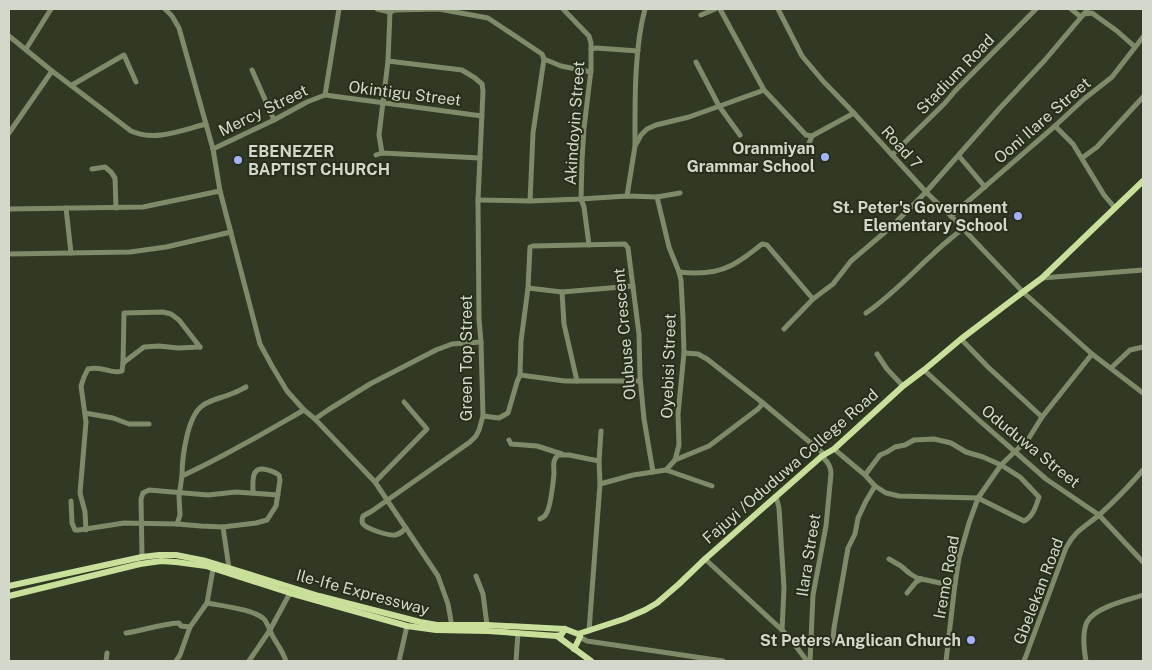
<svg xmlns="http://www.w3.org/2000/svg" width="1152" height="670" viewBox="0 0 1152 670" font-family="'Public Sans',sans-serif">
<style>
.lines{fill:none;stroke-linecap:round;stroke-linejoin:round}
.minor{stroke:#7f8a69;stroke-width:5}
.major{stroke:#c8e099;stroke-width:6}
.poi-dot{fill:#a1b3fd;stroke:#272e19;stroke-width:2}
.labels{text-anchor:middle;stroke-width:4;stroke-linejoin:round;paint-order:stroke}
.street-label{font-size:16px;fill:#d3d8cb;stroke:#272e19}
.poi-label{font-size:16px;font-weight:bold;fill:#d3d8cb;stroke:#272e19;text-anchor:end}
</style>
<rect width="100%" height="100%" fill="#313823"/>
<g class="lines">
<!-- minor -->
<g class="minor">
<polyline points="165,9 172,16 179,28 213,149 220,191 260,344 272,366 287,391 304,410 315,419 375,482 438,576 448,604 452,627"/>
<polyline points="377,9 390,12 395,10 439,9 488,18 542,54 544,59 533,133 530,201"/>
<polyline points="563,9 589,36 591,43 591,70 584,128 582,160 581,199 584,207 589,245"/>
<polyline points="720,9 764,90 806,135 812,136 854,113"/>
<polyline points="778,9 802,56 823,81 851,110 926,192 951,216 1023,292 1092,354 1143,393"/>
<polyline points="1071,9 1081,17"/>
<polyline points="1084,14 1092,13 1117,31 1135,47"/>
<polyline points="701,15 715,9"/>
<path d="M9,36L52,71L131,131C155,142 182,130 206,124"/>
<polyline points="26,49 51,9"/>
<polyline points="591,49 596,48 638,51"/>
<polyline points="544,59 561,66 591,72"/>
<path d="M388,61L462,70L475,78L482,84L483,91L478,200L479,319L481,342L483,416L479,430L476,436L470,442L372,511L363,516C362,520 361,521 363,524C367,529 389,536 395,535C400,534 402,532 406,528"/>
<polyline points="696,62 719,106 740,135"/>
<polyline points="252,70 274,120"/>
<polyline points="72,85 124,55 136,82"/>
<polyline points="325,95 339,9"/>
<polyline points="1055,126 1073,144 1104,195 1115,208"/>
<polyline points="9,133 52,71"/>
<path d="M635,145C635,103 634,49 645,9"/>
<polyline points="213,149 274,120 307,102 325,95 482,116"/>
<polyline points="796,151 808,146 812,136"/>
<polyline points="382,153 379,135 388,61 390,12"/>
<polyline points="376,155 382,153 480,158"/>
<polyline points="892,155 945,103 955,91 1036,9"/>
<polyline points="959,156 985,187"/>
<polyline points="1082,158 1097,147 1143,97"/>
<polyline points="92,169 105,167 111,172 115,178 116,208"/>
<polyline points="627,196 635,146 641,135 647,129 656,125 689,117 764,90"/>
<polyline points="478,200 530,201 581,199 627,196 657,197 680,193"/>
<polyline points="66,208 71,253"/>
<polyline points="9,209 143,207 220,191"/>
<polyline points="951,216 1055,126 1084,99 1112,77 1143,37"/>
<polyline points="9,254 130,252 166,247 231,232"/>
<path d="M679,272C696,274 714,274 730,266C741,261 752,252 762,244L767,245L813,299"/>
<polyline points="1042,278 1143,270"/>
<polyline points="528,288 562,292 633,286"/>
<polyline points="562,292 564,324 577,381"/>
<path d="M866,313C891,296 911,274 933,254C942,245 953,237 962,229"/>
<polyline points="784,329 813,299 833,284 851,261 891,227 926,192 1000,108 1045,60 1088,9"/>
<polyline points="961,339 988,367 1042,417"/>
<polyline points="684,353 698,354 707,359 763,403 824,454"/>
<polyline points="877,354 887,369 903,386"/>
<polyline points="123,363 144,347 159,346 178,348 200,347"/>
<polyline points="1111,368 1130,350 1143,347"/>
<polyline points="924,370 981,422 1046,479 1099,515 1143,562"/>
<polyline points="520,375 565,381 640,381"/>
<polyline points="85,413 113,418 129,424 149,424"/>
<polyline points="483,416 499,418 508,413 517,382 520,375 521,341 528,288 530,247 533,246 625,244 628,248 639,334 640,377 644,419 653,472"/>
<polyline points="315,419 328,410 370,384 436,350 452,344 481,342"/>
<polyline points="509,440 511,444 537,446 562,454"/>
<path d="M834,449L865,475L875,486L886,493L899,496L978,498L1024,521C1033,517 1036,506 1039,497L1020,477L1001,465L983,457L966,452L951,443L934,439L914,440L905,445L895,447L887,452L880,455L865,475"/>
<polyline points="675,460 709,446 758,409 763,403"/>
<polyline points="666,470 712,486"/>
<path d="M182,476C182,458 187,417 202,406C211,399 222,398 231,394C236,392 241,390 246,387"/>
<polyline points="375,482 427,429 404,402"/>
<polyline points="600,484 599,461 601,431"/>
<polyline points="776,496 779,508 784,588 782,630"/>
<path d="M71,501L72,523L75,530H79L124,523L177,524L201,526L223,527L256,523L267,520L276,506L280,480L279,475C273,471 270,470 263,469C251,468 253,483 253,492"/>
<path d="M540,519C542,518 545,517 546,514C551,507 553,483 554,474C554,465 552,461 558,455H569L599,461"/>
<path d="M177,524L180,515L179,496L182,476C224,457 264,433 304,410"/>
<polyline points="223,527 229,568"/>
<path d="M86,530L85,512L80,493L86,422L81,386L84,377L88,369C103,365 111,375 122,371L123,363L124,313L163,312L171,314L179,320L200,347"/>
<polyline points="142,557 141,499 143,493 149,490 208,495 236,492 278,495"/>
<polyline points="705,559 782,630 795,645 807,661"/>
<polyline points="889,559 901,566 909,573 917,578 940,583 955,584"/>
<polyline points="476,576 483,594 487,625"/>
<polyline points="907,593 916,582 921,579"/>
<path d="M207,603C222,606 253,609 264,619C268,624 270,631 273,637C278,645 283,652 286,661"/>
<polyline points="589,631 600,484 633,475 666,470 675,460 679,445 678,414 684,353 683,318 681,280 679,272 669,247 657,197"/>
<path d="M126,633C144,630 161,624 179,623L181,626L190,627"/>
<polyline points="578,634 580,637 587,641 723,661"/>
<polyline points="811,637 829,643 833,640 834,628 848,548 855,534 858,518 866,501 875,486"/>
<polyline points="106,661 107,653"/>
<polyline points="176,661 180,655 190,627 207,603 213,569"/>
<polyline points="249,661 270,630 290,593"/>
<polyline points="399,661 407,626"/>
<polyline points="516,661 518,633"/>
<path d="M810,661L813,595L826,526L831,474C831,465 827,462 822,456"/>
<polyline points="946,661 955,584 959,558 969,523 978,498 1001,465 1029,438 1042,417 1092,354"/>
<path d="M1024,661L1066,548C1075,530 1085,527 1099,515C1115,501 1129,486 1143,470"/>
<path d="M1086,661C1084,650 1082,633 1087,622C1095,607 1128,600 1143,595"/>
</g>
<!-- major -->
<g class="major">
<polyline points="9,586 142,557 159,555 176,555 206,561 319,596 420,622 437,625 487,625 565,629 578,634 624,619 645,610 657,603 679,584 705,559 822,456 834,449 903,386 924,370 961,339 1023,292 1042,278 1143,181"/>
<polyline points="9,596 140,564 161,561 176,562 206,566 290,593 407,626 436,630 488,631 557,636 561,635 565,629"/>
<polyline points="557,636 591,661"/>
<polyline points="574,649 580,637"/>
</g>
</g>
<!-- markers -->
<g class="poi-dot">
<circle cx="825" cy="157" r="5"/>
<circle cx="238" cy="160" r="5"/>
<circle cx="1018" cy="216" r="5"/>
<circle cx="971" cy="640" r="5"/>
</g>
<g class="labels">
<!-- street labels -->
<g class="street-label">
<text transform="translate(955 74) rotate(-46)" y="6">Stadium Road</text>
<text transform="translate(405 93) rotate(7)" y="6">Okintigu Street</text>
<text transform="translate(263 110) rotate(-26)" y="6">Mercy Street</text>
<text transform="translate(1042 120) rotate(-41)" y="6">Ooni Ilare Street</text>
<text transform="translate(574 123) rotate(-86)" y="6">Akindoyin Street</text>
<text transform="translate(902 147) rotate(48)" y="6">Road 7</text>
<text transform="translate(624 334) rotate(-95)" y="6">Olubuse Crescent</text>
<text transform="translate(466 358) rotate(-90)" y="6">Green Top Street</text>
<text transform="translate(668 366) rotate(-88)" y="6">Oyebisi Street</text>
<text transform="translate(1031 446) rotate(39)" y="6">Oduduwa Street</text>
<text transform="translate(790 466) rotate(-41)" y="6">Fajuyi /Oduduwa College Road</text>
<text transform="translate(808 555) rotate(-81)" y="6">Ilara Street</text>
<text transform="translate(946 577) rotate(-80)" y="6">Iremo Road</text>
<text transform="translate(1038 591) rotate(-69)" y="6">Gbelekan Road</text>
<text transform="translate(363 592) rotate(15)" y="6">Ile-Ife Expressway</text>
</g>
<!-- poi labels -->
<g class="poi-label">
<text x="815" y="154">Oranmiyan<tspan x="815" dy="18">Grammar School</tspan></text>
<text x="248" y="157" text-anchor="start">EBENEZER<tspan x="248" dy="18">BAPTIST CHURCH</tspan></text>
<text x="1008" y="213">St. Peter's Government<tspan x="1008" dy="18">Elementary School</tspan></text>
<text x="961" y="646">St Peters Anglican Church</text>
</g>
</g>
<!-- border -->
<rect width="1152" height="670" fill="none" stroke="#d3d8cb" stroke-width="20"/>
</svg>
